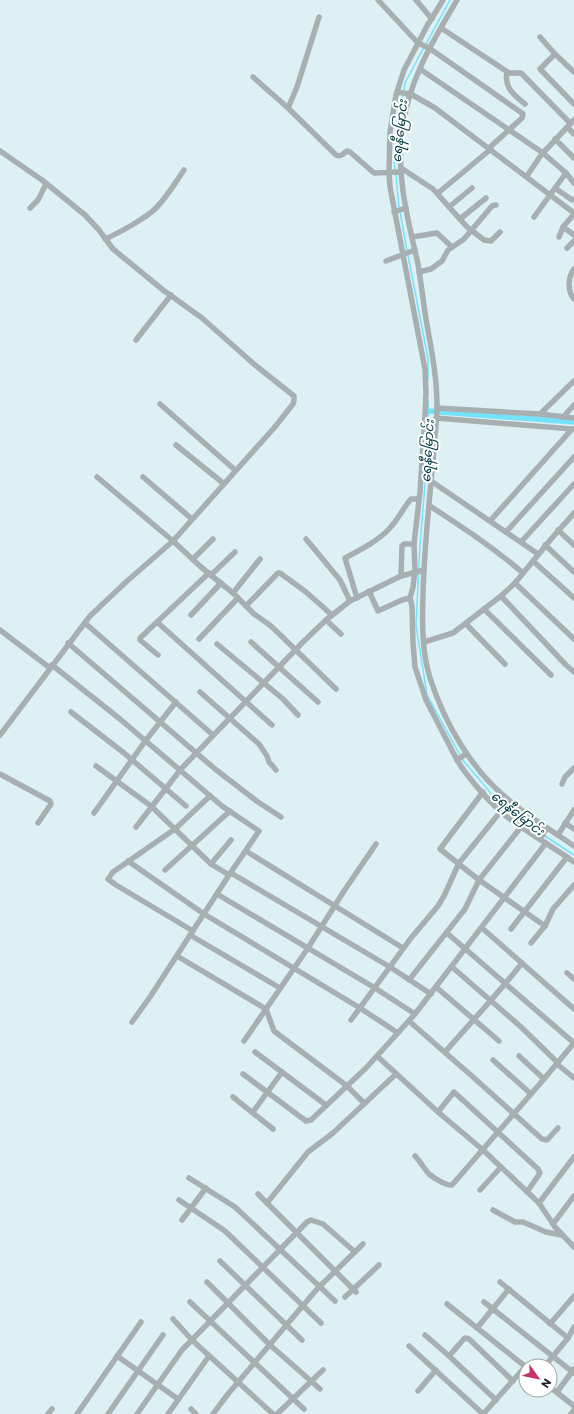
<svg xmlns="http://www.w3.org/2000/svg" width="574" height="1414" viewBox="0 0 574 1414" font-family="Poppins,'Noto Sans Myanmar',sans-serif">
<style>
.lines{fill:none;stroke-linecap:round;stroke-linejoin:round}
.stream{stroke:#73e2fb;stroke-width:1.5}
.canal{stroke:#73e2fb;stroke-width:5.5}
.minor{stroke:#a8afb1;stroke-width:5.5}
.labels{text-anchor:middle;stroke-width:4;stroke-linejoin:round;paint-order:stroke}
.water-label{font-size:13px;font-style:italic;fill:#003741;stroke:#fff}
</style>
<rect width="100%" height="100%" fill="#ddf0f4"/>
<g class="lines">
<!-- stream -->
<g class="stream">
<polyline points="426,44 450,0"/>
<polyline points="404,91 405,83 424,47"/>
<polyline points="395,170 394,158 403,94"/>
<polyline points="396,174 399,208"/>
<polyline points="400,211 407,251"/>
<polyline points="408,255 428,359 428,379"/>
<polyline points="428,401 429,436 420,545 416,625 427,695 460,755"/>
<polyline points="462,759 494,797 542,834"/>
<polyline points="545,836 574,855"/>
</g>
<!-- canal -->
<polyline class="canal" points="428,411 574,422"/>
<!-- minor -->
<g class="minor">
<polyline points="378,0 418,43 429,48 519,111 523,114 522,118 489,148"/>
<polyline points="416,0 432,19"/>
<polyline points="443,0 427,26 404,70 396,95 390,132 389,173 390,187 425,369 426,393 425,415 420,492 414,544 415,571 413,587 410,598 412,606 413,643 415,667 426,700 457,760"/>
<path d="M457,0C432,42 408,82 402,131C396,176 408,220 418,264C421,282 423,300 426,319C431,348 437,376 437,406C437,420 435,434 434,448C430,497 424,546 423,595C422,623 422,652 430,678C445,724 472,771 510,801C530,818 553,831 574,846"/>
<polyline points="441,28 509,73 521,73 570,123"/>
<polyline points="540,37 555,54"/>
<polyline points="420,69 543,153 566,173 534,217"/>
<path d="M507,72C504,88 514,95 525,104"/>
<polyline points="574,72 555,54 540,69 574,104"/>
<path d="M253,77L288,108L336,155C341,157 343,154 347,151L350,152L374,173L401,172"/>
<polyline points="397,92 409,94"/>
<polyline points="409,93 435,108 574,213"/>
<polyline points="288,108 297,87 319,17"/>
<polyline points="567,127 574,134"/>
<polyline points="555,139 574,158"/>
<polyline points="0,151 42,180 85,215 99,230 113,249 163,290 202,318 255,365 294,396 294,400 293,404 274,428 173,541 202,568 233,593 254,614 271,626 336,689"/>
<polyline points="401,168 433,189 467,227 484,240 491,241 500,232"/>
<polyline points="566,173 574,183"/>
<polyline points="527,176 541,155 574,120"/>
<polyline points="555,188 572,200 574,199"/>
<polyline points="438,193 491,149"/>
<polyline points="449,207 472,188"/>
<polyline points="30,208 38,200 46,184"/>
<polyline points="394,212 406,208"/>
<polyline points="460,219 486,198"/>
<polyline points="563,227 574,235"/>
<polyline points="412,237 437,233 452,247"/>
<polyline points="559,237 563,227 574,214"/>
<path d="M105,239C119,233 146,218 156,208C167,197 175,183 184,170"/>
<polyline points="567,248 574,241"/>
<polyline points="386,261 415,250"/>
<path d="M574,269C568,277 567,291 574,299"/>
<polyline points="419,272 431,269 442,261 448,250 464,239 492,206 496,205"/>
<polyline points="136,340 171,295"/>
<polyline points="160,404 235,470"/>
<polyline points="437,408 540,414 574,418"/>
<polyline points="540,414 574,381"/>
<polyline points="563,417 574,405"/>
<polyline points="436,418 572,429"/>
<polyline points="176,445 223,483"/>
<polyline points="143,477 192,519"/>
<polyline points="431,481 538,554"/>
<path d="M430,506C462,527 494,548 523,573"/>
<polyline points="490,521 572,429 574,429"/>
<polyline points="558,530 574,545"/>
<polyline points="506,532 574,457"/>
<polyline points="306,539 340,580 350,601"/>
<polyline points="521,542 574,484"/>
<polyline points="545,545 574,572"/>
<polyline points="193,559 213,539"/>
<polyline points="533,561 574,598"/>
<polyline points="211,575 235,552"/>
<polyline points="401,576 402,546 404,544 414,544"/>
<polyline points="515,583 574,639"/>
<polyline points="369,591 378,611 402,600 410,598"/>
<polyline points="233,593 260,559"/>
<polyline points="501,596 566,665 574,672"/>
<path d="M357,598L345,558C360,550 378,541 389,529C398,520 403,508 411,499H418"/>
<polyline points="246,606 275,576 278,573 280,573 306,592 332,615"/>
<polyline points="484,609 551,675"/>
<polyline points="191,615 221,583"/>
<polyline points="326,620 341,634"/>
<polyline points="157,622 272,725"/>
<polyline points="85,623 213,735"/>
<polyline points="466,624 505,664"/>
<polyline points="0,630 50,668"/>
<polyline points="199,639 238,598"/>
<polyline points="251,642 318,702"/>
<polyline points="424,642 453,633 501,596 515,583 552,538 574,513"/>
<polyline points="68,643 215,769 258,802 281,817"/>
<polyline points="217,644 283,699 298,715"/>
<polyline points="158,655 140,640 140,638 209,573"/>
<polyline points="52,665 120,719 222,806 259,831 229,875"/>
<polyline points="200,692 259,744 267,756 269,762 276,770"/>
<polyline points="71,712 124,753 186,806"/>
<polyline points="0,735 90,616 126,582 173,541 97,477"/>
<path d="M466,754L457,760C468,778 492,806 510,819C530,834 553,847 574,862"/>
<polyline points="96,766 151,806 211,864 229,875 150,997 132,1022"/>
<polyline points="0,774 50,801 51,804 38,823"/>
<polyline points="562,784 565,777 574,768"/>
<polyline points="483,792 440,849 479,880 545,926"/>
<polyline points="94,813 146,740 176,702"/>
<polyline points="565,823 574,829"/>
<polyline points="136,827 181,769 303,642 326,620 350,601 401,576 424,570"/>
<polyline points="558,835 574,810"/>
<polyline points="540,839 547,828"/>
<polyline points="246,851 403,948"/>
<polyline points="128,861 204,914 360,1008 398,1033"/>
<polyline points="211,864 231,840"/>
<polyline points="165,870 230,811"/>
<polyline points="231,873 390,967 431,994"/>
<polyline points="217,894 375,988 415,1014"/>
<polyline points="482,928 574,1009"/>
<polyline points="511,929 567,857"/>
<polyline points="193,931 116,885 108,879 113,872 175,829 210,796"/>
<polyline points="447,933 574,1043"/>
<polyline points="190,935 280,988"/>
<polyline points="531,943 545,926 553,909 574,885"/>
<polyline points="177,956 266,1009 274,1031 347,1086 364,1103"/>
<polyline points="452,967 520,1026 558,1063"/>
<polyline points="567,973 574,979"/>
<polyline points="409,980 465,909 479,880 521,827 528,815"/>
<polyline points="436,987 499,1041"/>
<polyline points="351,1020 411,938 438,906 444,896 459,863 501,811"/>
<polyline points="409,1021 473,1077 542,1139 547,1140 558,1128"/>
<polyline points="244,1041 308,948 344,891 376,844"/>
<polyline points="255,1052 326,1105"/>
<path d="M445,1052C471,1022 498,994 522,963"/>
<polyline points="377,1056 438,1112"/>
<polyline points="519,1056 544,1079"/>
<polyline points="493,1060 531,1094"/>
<polyline points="557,1064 574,1078"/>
<polyline points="243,1074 306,1121 311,1120 366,1068 415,1014 546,843"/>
<polyline points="233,1097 273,1129"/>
<polyline points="253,1112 282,1072"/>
<path d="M415,1156C421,1162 424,1169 429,1174C434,1178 446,1186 452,1185L544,1079L574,1043"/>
<polyline points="189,1178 235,1207 335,1301"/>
<polyline points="480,1190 501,1167"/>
<polyline points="527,1192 540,1173 538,1169 454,1092 438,1112 483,1150 539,1203 555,1227 574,1247"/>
<polyline points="258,1194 356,1292"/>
<polyline points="179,1200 225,1231 321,1323"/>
<polyline points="267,1203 308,1152 333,1133 396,1074"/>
<polyline points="539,1203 574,1157"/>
<polyline points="493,1210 515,1222 523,1222 546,1232 561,1235"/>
<polyline points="182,1220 206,1188"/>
<polyline points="553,1224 574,1196"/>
<polyline points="220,1261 302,1340"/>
<polyline points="207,1282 270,1345 320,1389"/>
<polyline points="500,1282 568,1338"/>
<polyline points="345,1297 379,1265"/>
<polyline points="190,1302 304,1409"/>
<polyline points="484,1302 574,1373"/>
<polyline points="447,1304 526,1367"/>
<polyline points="173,1319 192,1340 273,1414"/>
<polyline points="550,1324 574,1296"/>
<polyline points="477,1328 509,1289"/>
<polyline points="425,1335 449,1356"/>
<polyline points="409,1346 482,1413 485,1412 525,1367"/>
<polyline points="117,1356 178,1399"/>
<polyline points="545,1366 568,1338 574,1327"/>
<polyline points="550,1387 574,1406"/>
<polyline points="418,1391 436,1370"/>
<polyline points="557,1392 574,1369"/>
<polyline points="496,1400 449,1356 463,1340 465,1338 469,1339 513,1381"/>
<polyline points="191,1409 196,1414"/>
<polyline points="48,1414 52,1409"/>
<polyline points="77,1414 141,1322"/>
<polyline points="108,1414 163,1335"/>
<polyline points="137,1414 182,1350 307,1222 311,1220 323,1224 355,1252"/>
<polyline points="168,1414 209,1356"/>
<polyline points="213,1414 228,1394 317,1289 363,1244"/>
<polyline points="277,1414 323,1370"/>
<polyline points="571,1414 574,1410"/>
</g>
</g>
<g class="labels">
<!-- water labels -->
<g class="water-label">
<text transform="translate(399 131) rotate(-84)" y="5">ရေနီမြောင်း</text>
<text transform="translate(427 451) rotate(-87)" y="5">ရေနီမြောင်း</text>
<text transform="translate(518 813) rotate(38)" y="5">ရေနီမြောင်း</text>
</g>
</g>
<!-- north arrow -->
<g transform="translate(538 1378) rotate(123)"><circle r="19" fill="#ffffff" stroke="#a5a8a9"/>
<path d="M0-3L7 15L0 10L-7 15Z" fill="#c23566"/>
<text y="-6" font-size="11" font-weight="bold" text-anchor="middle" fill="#1e2527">N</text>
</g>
</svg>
